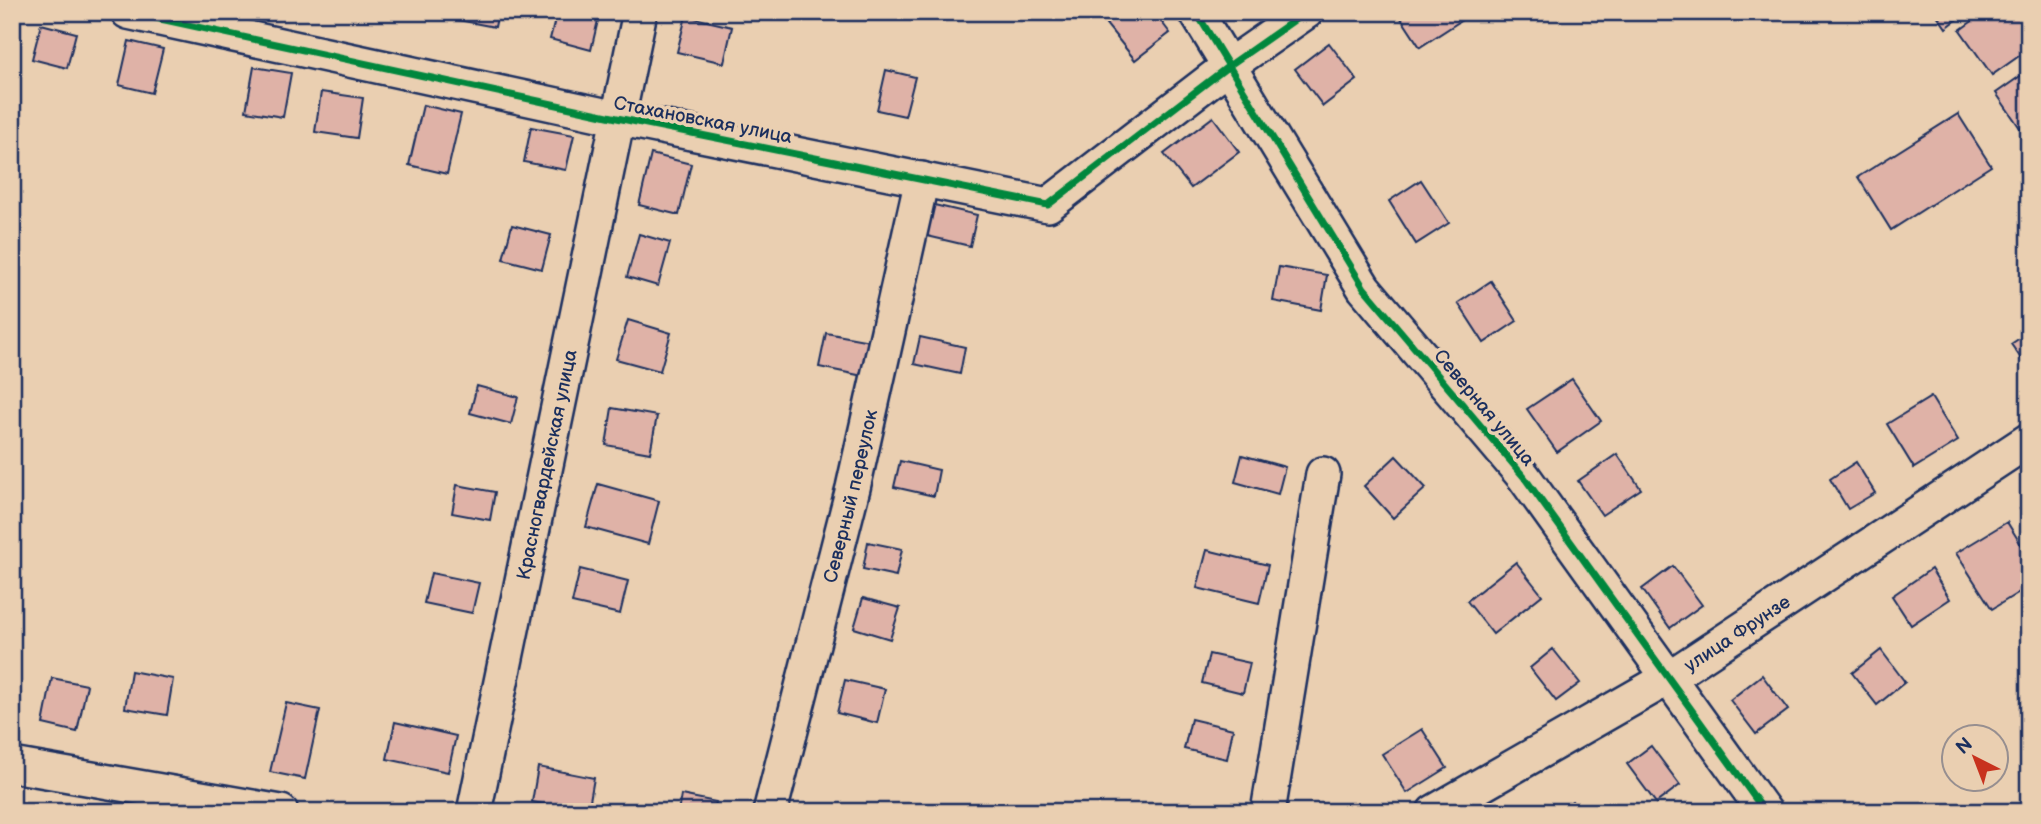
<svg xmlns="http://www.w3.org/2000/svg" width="2041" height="824" viewBox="0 0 2041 824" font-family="'Balsamiq Sans',sans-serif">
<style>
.building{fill:#dfb2a7;stroke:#1b2f5e;stroke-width:2}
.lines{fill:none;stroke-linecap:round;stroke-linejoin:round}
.minor-casing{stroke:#1b2f5e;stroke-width:38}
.minor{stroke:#eacfb1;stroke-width:33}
.cycleway-casing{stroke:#eacfb1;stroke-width:11}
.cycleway{stroke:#00873e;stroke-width:7}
.labels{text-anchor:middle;stroke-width:7;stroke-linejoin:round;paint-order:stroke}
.street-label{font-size:19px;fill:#1b2f5e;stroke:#eacfb1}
</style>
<rect width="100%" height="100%" fill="#eacfb1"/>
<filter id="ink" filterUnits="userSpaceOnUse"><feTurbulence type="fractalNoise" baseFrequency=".0143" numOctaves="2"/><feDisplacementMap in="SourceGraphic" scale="14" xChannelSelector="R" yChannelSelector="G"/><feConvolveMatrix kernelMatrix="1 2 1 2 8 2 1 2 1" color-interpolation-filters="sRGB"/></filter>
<g filter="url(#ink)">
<!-- building -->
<g class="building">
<polygon points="459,12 498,12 495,27 458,20"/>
<polygon points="557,12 600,12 591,50 550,39"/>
<polygon points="1122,12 1154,12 1170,33 1135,60 1106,24"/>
<polygon points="1397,12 1465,12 1468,16 1420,47"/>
<polygon points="1935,12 1967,12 1946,28"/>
<polygon points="1985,12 2029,12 2029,49 1992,75 1960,30"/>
<polygon points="686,16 732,27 724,63 677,52"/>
<polygon points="41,24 76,33 67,68 32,59"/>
<polygon points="129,41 163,49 152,93 119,85"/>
<polygon points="1329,43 1357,80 1323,106 1295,69"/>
<polygon points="254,67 291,73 283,117 246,111"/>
<polygon points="886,70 915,77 905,116 877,110"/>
<polygon points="2029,70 2029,141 1996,93"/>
<polygon points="321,92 363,98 357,138 315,132"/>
<polygon points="423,105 461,114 447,174 409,165"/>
<polygon points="1958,114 1991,166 1891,230 1858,177"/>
<polygon points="1213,117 1239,152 1191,188 1164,154"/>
<polygon points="531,127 574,135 566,170 524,162"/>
<polygon points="651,154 691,164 679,215 639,205"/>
<polygon points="1421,180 1449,223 1416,244 1389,201"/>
<polygon points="930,204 977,215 970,246 923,235"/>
<polygon points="512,225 551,235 542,269 503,259"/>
<polygon points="639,234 670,243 658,286 627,277"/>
<polygon points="1279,267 1327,275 1321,310 1273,301"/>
<polygon points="1491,281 1517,321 1484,343 1458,303"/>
<polygon points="628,320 671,333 660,371 616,359"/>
<polygon points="2029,332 2029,370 2011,344"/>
<polygon points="826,333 870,341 863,376 819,367"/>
<polygon points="920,337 965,347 960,374 914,364"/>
<polygon points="1572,379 1601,421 1557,452 1527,409"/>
<polygon points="477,386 518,397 511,424 470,413"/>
<polygon points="1931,397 1958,441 1914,468 1887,424"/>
<polygon points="612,408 657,416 650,453 606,445"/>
<polygon points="1617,454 1641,489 1602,515 1578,481"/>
<polygon points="1242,455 1285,467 1278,494 1235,482"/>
<polygon points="1396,456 1426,488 1393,518 1364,486"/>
<polygon points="900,461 939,470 934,496 894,487"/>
<polygon points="1856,462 1875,493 1848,509 1830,479"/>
<polygon points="598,484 659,501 648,544 586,527"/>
<polygon points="457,485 495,492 490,520 452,513"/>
<polygon points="2029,504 2029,522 2020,509"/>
<polygon points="2007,522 2029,557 2029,586 1992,609 1956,553"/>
<polygon points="868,542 902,549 896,576 863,569"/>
<polygon points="1207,550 1268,565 1259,603 1197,588"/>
<polygon points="1516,562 1542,595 1493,634 1467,601"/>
<polygon points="1673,566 1702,605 1670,628 1642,589"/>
<polygon points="580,569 628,581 620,614 572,603"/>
<polygon points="1931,569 1950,599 1911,625 1892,596"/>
<polygon points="431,573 479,583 472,613 424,603"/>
<polygon points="863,598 900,608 890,639 854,628"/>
<polygon points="1553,649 1580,683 1556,701 1530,668"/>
<polygon points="1881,650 1905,682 1877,705 1852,673"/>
<polygon points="1209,654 1250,663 1243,693 1202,683"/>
<polygon points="131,671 173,679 167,715 125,708"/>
<polygon points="1762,675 1788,710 1756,734 1730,700"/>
<polygon points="52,678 87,685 77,732 43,724"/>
<polygon points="845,680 885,689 877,723 837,713"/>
<polygon points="286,703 320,710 305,779 270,772"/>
<polygon points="1191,719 1233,729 1227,759 1184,749"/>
<polygon points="395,722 456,736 448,772 387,759"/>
<polygon points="1422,729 1447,768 1407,793 1382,754"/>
<polygon points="1651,746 1680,785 1656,803 1627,764"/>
<polygon points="538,767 594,778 588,812 532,802"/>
<polygon points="681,795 716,802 714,812 678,812"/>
<polygon points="1572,801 1580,812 1555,812"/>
<polygon points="1328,805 1333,812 1318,812"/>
</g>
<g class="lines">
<!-- minor casing -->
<g class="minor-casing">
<g id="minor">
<polyline points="128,12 617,118 1048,205 1230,65 1306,12"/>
<polyline points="1196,12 1364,288 1524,477 1765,812"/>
<polyline points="12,765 281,812"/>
<path id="s1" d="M474,812L640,12"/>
<path id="s2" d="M770,812L853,488L922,179"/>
<polyline points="1268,812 1323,474"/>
<path id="s3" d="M1434,812L1670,677L2029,440"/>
</g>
</g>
<!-- minor -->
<use href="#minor" class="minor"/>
<!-- cycleway casing -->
<g class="cycleway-casing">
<g id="cycleway">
<polyline points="128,12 617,118 1048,205 1230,65 1306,12"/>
<polyline points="1196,12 1364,288 1524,477 1765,812"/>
</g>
</g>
<!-- cycleway -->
<use href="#cycleway" class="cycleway"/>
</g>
</g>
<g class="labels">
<!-- street labels -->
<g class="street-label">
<text transform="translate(703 119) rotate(11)" y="7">Стахановская улица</text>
<text transform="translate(1485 407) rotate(50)" y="7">Северная улица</text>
<text dy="7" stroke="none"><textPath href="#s1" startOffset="355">Красногвардейская улица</textPath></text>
<text dy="7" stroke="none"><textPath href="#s2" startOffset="326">Северный переулок</textPath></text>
<text dy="7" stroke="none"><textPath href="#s3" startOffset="352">улица Фрунзе</textPath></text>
</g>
</g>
<!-- margin -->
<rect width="2041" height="824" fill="none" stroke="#eacfb1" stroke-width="42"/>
<rect x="21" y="21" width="1999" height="782" fill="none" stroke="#1b2f5e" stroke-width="2.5" filter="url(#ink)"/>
<!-- north arrow -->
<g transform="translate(1975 758) rotate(318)"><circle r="33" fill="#eacfb1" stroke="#978f90" stroke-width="2"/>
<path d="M0-5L12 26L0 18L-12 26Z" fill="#c8321e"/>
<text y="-10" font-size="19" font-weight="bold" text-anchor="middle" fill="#1b2f5e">N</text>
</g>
</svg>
